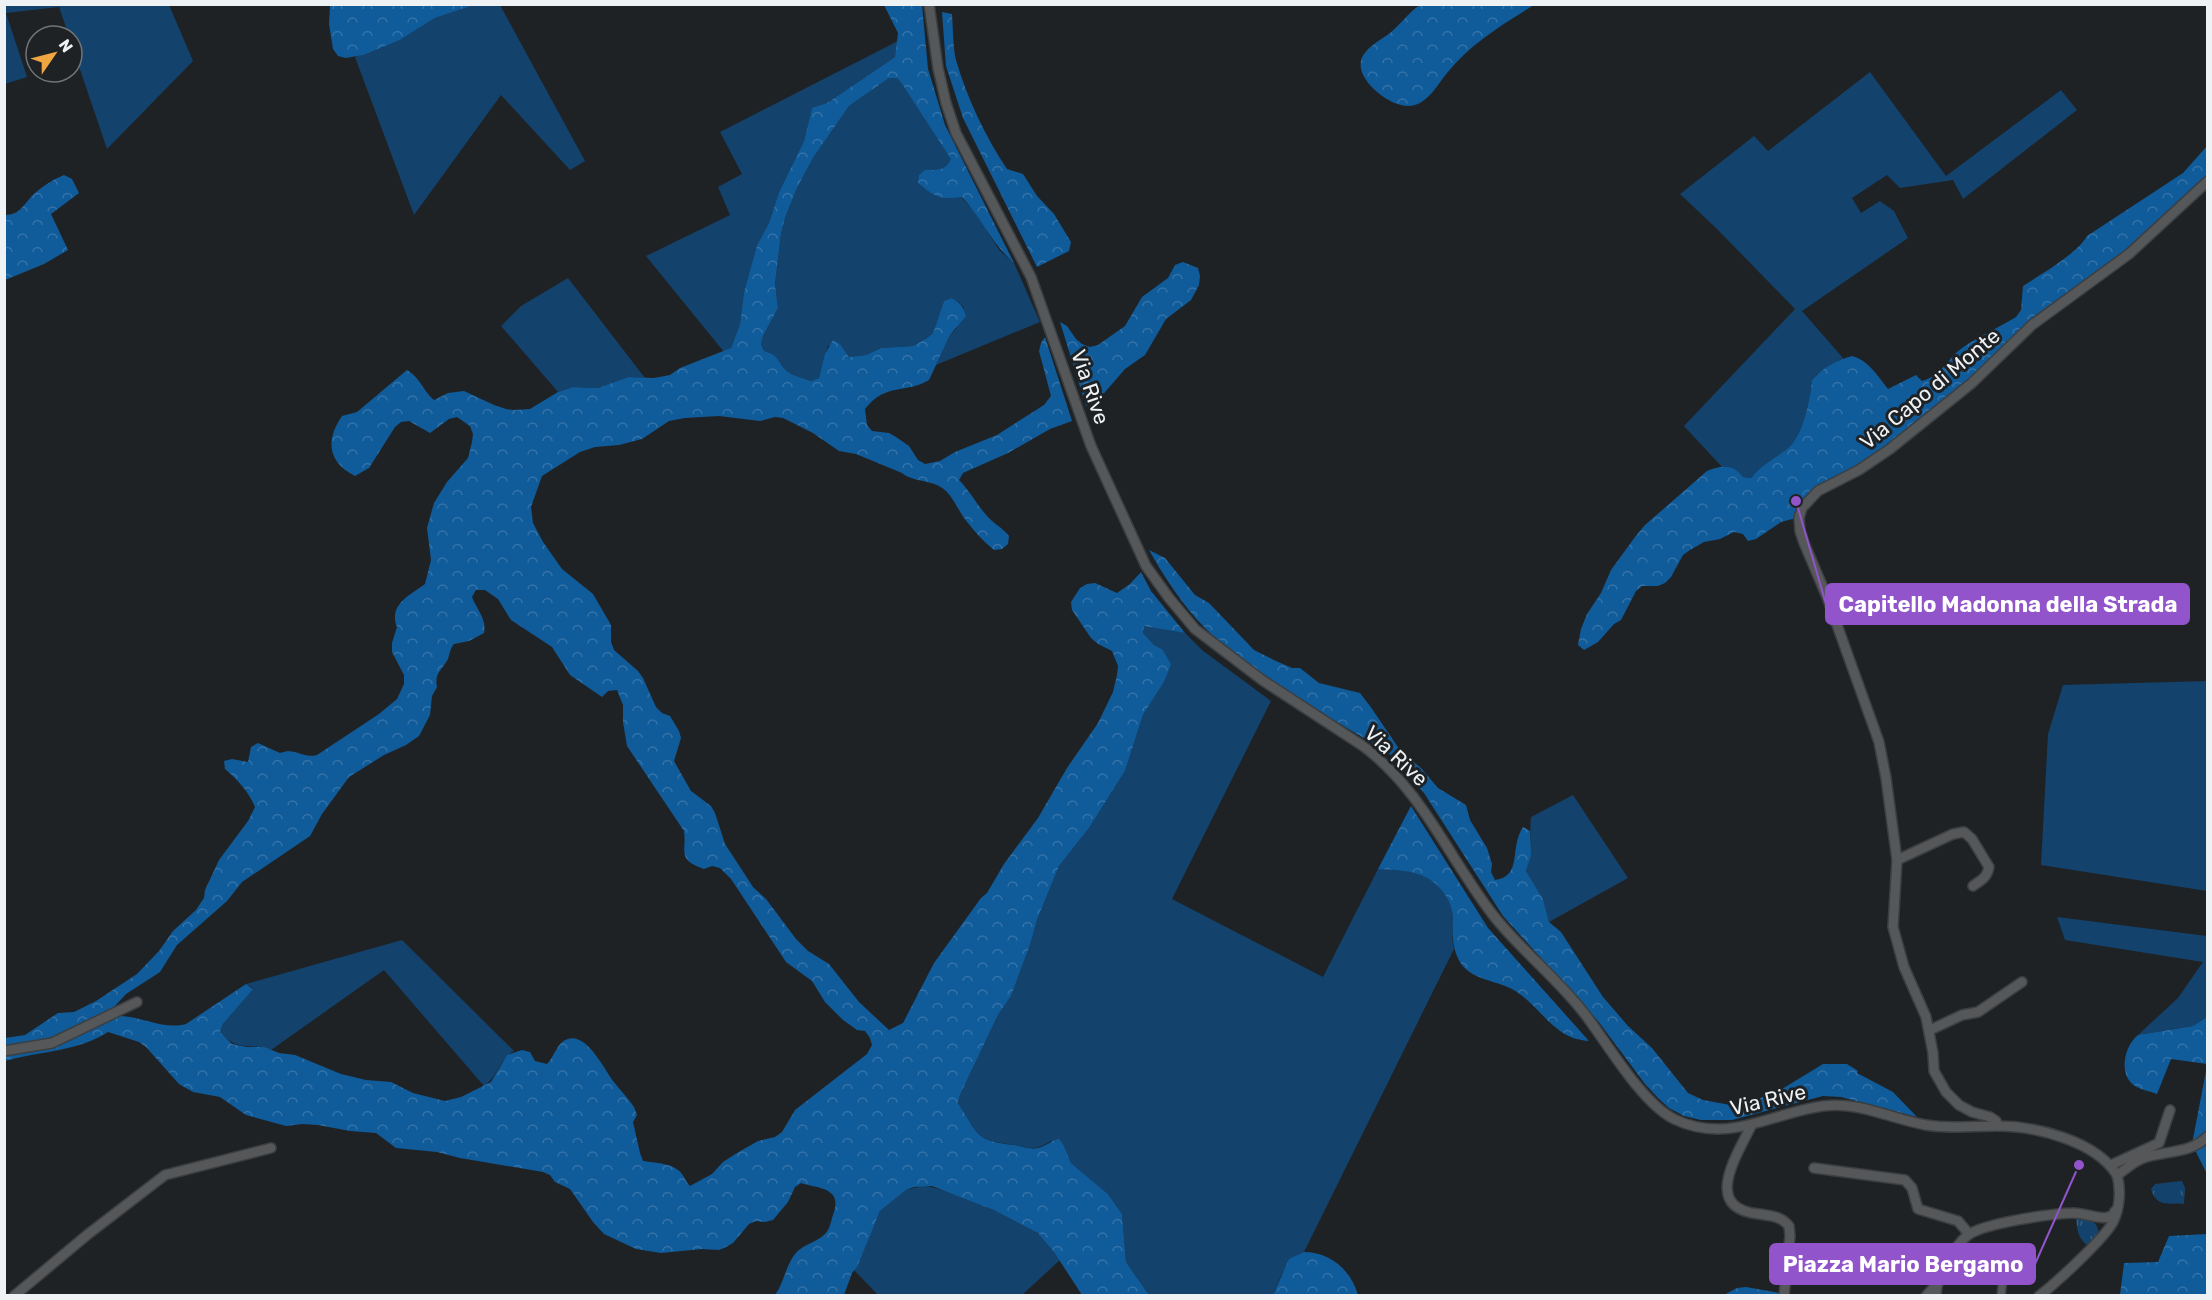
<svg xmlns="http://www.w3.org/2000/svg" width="2212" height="1300" viewBox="0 0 2212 1300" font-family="Rubik,sans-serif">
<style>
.green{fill:#13426c}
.forest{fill:url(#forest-crowns);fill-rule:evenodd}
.park{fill:url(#park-tufts)}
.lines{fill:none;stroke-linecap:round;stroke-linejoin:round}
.pedestrian-casing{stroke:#3b3f42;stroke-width:10}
.minor-casing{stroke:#3b3f42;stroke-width:12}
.pedestrian{stroke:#555759;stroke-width:7}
.minor{stroke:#555759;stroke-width:9}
.labels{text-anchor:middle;stroke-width:6;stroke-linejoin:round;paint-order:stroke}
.street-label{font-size:21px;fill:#eff2f4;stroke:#1e2225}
.leader{fill:none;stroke:#9254ca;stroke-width:2}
.callout-dot{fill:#9254ca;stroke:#1e2225;stroke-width:2}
.callout{fill:#9254ca;stroke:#9254ca;stroke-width:2}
.callout-label{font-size:22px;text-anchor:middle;font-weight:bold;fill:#fff}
</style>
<defs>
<pattern id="forest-crowns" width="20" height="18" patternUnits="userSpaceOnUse" patternTransform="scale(1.5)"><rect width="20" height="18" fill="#105b9a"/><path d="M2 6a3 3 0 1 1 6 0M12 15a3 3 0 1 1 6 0" fill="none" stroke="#3373a9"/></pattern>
<pattern id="park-tufts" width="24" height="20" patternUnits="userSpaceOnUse" patternTransform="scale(1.5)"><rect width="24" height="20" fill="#13426c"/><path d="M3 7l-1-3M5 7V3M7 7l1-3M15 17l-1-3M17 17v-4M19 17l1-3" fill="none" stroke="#365e82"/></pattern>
</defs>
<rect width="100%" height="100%" fill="#1e2225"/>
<!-- green -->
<g class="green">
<polygon points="10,4 169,5 193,61 107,149 72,46 72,36 69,36 59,7 6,13 27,77 5,84 4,5"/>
<polygon points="474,5 500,5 585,161 570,170 501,95 414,215 355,57 400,40 435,18"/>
<polygon points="898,41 895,57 827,103 812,109 804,141 779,192 769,223 757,245 744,292 740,324 731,348 724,352 646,256 730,215 718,187 742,174 720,132"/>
<path d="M1870,72L1946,176L2061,90L2077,110L1963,199L1953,180L1900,188L1887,175L1852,198L1861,213L1880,201L1894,211L1908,238L1802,311L1843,358L1817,374L1812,380C1810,399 1803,437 1787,449C1774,459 1761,465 1751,478L1743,477C1737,469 1732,467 1722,467L1684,426L1795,309L1717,229L1680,194L1754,136L1768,151Z"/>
<path d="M889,78H897L902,84L952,159L948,166L941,171L933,169L918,183L924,188L961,197L973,210L1000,251L1014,263L1040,322L936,365L950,335L956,329L964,308L959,302L951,298L944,301L933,333L927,338L913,346L881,348L866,355L849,357L840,344L828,346L819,378L811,381C804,378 792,376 787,371C777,362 780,355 764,351L761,344L763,336L778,308L775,284L781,234L785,218L797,188L813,158L849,106Z"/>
<polygon points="568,278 645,378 628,377 598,388 573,387 558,392 501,326 521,306"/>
<path d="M1144,625L1185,633L1202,650L1271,701L1172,899L1323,977L1378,869C1386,869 1394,869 1402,869C1426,871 1453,891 1453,916C1453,928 1451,937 1454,949L1304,1252C1287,1259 1279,1279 1273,1295H1149L1126,1262L1122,1214L1108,1194L1071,1163L1064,1146L1051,1141C1035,1151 1032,1148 1015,1145C975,1140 979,1136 958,1103L960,1095L998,1015L1011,996L1030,945L1037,920L1059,866L1089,828L1125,771L1143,715L1164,682L1166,675L1162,649L1154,645L1143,633Z"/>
<polygon points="2207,681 2207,891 2041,865 2048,734 2063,685"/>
<path d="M1573,795L1628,878L1549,922L1543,899L1526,871C1533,851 1529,837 1531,817Z"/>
<polygon points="2057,917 2207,936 2207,1017 2193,1026 2138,1035 2178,998 2203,962 2065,940"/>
<path d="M402,940L514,1051C499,1059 498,1077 484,1086L384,970L271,1050C249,1042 238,1053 220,1032L223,1024L253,988L246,984Z"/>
<path d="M923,1186C942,1186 1026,1221 1039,1234C1047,1242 1054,1252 1060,1260L1021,1296L878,1295L854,1270L880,1211L906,1190Z"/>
</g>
<!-- forest -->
<g class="forest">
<polygon points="330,5 330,4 474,5 435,18 400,40 363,55 346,58 338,56 333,49 329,24"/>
<path d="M884,5H922L928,69L945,125L1014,263C992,244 981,218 962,197C940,200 935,197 918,183L919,175L925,170C938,169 945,172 951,159L902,84L897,78H889L849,106L813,158L797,188L785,218L781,234L775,284L778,308L763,336L761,344L764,351C780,355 777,362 787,371C792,376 804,378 811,381L819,378L825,354L833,340L840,344L849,357L866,355L881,348L913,346L927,338L933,333L944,301L951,298C960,302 963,306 966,316L950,335L929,380C906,394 886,382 865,409L867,425L872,431L889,433L896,437L909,446L918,460L925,464L940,461L955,452L997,435L1044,405L1051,396L1039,351L1041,343L1045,337L1072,421L1050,429L1008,453L963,473L959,480C970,491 977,505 987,516C994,524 1003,528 1009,536L1008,544L1002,549L994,550C983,541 973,530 964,518C958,509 953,498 946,491C934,479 914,483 902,473L856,454L839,451L813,433L783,418L775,417L760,421L719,416L685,418L669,421L642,439L619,445L595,447L580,452L542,476L531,507L533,523L543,542L562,569L593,594L611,625V642L614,650L638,671L643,678L656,707L662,713L670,716L679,731L681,738L674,761L691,791L711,806L715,813L725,844L753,887L766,899L796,939L808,951L829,964L859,1002L889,1030L903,1023L934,963L981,898L987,893L1004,864L1038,818L1067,768L1098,723L1113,692L1117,675L1118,666L1112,651L1098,644L1091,638L1072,610L1071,602L1080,588L1087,584L1095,583L1117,593L1130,584L1141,572L1151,591L1185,633L1144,626L1143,633L1154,645L1162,649L1171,664L1164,682L1143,715L1125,771L1089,828L1059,866L1037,920L1030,945L1011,996L998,1015L960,1095L958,1103C978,1134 975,1141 1014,1145C1021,1146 1030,1150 1037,1148C1045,1147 1050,1141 1059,1139L1064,1146L1071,1163L1108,1194L1122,1214L1126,1262L1149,1295H1082L1054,1252L1038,1233L994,1210L932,1186L914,1187L906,1190L880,1211L857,1267L852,1273L844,1295H775C784,1283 786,1265 795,1254C803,1244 818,1242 826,1233C830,1228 831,1221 833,1215C843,1188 821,1189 801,1183L795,1187L788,1202L773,1220L765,1222L756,1221L749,1224L733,1243L726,1247L719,1250L702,1249L661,1253L636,1249L604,1234L593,1222L570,1189L555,1182L550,1175L543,1172L460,1158L437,1152L396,1148L376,1133L350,1131L318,1125L302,1124L286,1126L246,1115L220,1097L193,1092L179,1084L146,1047L139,1042L108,1032C77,1052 40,1051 5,1061V1038L25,1035L58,1013L74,1012L96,1001L137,974L159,951L173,931L196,910L204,898L205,890L219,860L248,821L255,807C249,792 237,779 225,769L224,761L232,759L248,762L251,747L258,743L280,753C297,747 301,759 317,755L379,714L397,699L404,684V675L392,652V643L397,627C388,605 410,595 425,584L431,560L427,528L434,503L447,482L468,458L472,442L473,434L470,426L457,417L449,419L430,433L409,421L401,422L395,427L369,468L355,476C328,462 325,441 342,416L357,412L407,370C420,377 423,391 434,400L448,393L464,391L494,405L506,409L514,410L530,409L558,392L573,387L598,388L628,377L654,378L670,375L680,368L731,348L740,324L744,292L757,245L769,223L779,192L804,141L812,108L827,103L895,57L898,33ZM476,590H485L498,599L511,620L552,647L570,675L602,697L608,691L617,690L623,705V722L627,746L684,831C687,852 676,859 704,869L712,866L720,868L731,879L786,962L812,981L825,1002L843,1020L857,1030L865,1031L870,1038L872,1045L867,1054L795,1110L782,1132L775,1137L758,1141L737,1153L723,1162L712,1174L690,1186C686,1182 685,1178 682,1174C674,1163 655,1163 643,1161L640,1153L633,1122L637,1115L634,1107C628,1098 620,1090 613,1081C604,1069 587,1033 568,1039C557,1042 555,1056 547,1064L535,1061L530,1052L522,1050L507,1055L491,1082L461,1097L445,1101L413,1093L391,1082L366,1080L341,1074L295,1055L279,1053L264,1047H247L232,1044L220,1032L223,1024L253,989L246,984L186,1024C164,1030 143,1017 121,1016L115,1006L126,994L160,972L177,945L227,901L242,882L310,836L322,814L349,777L384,755L406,745L419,736L430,715L432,696L437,687C434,673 442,670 448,659C450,653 450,649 454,644L469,641L484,633C487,619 477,610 472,597Z"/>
<path d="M1420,5V4L1534,5C1503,24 1470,44 1447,73C1438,84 1429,101 1415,105C1395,112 1356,81 1361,61C1364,48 1381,40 1390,33C1401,24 1409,12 1420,5Z"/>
<path d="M942,12L952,14C953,27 953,49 956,60C967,98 985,136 1007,169L1023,174L1037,196L1054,214L1071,242L1069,251L1037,267L963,118L946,66Z"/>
<path d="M2207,146V178L2146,237L2068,296L1988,369L1906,436L1824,487L1796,518L1781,522L1756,539L1748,541L1743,534L1734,532L1720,539L1704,542L1690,550L1683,555L1671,577L1665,583L1658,586H1642L1636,591L1621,620L1614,624L1598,642L1584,650L1578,645L1581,629L1587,614L1601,593L1611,570L1635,537L1645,525L1707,471C1721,465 1734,464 1743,477L1751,478C1761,465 1774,459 1787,449C1803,437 1810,399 1812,380C1822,368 1837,360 1852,356C1868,360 1878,376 1888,389L1916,375L1922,381C1941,376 1947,359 1962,348C1979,336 1998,328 2016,317L2021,310L2023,286C2041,274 2077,254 2087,236L2183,173Z"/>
<path d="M64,175L72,179L79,193L51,214L68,250L44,264L5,280V215C21,215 24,203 35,193C43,186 54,179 64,175Z"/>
<polygon points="1183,262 1198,268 1200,276 1199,285 1191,300 1166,319 1145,355 1125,369 1099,399 1086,406 1060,322 1067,326 1076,339 1082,344 1090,347 1098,345 1125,326 1142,297 1168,278 1175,265"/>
<path d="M1149,550L1165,558L1195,595L1209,603L1254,650L1276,661L1292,668H1300L1319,683L1360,693L1370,706L1402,753L1421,768L1438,788L1466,805L1470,820L1487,848L1492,864L1491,872L1495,880C1523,876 1509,848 1523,827L1530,831L1531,855L1526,871L1543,899L1549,922L1561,932L1603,997L1628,1026L1652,1048L1688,1093L1703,1100L1736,1106L1744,1105L1782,1089L1823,1064H1847L1858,1071L1857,1073L1893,1092L1917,1117L1841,1097L1823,1096L1732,1120H1701L1684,1116L1669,1108L1658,1098L1645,1084L1598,1021L1503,916L1424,793L1394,757C1332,717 1257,679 1205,628C1183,606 1165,578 1149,550Z"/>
<path d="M1411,806L1488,928L1589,1041C1552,1039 1541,1005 1512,989C1495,980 1471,980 1460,962C1452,948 1452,934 1453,918C1453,911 1450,902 1446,896C1430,871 1406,870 1378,869Z"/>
<path d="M2207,1017V1064L2171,1059L2157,1094C2150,1091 2141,1090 2135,1086C2118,1075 2124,1046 2138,1035L2193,1026Z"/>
<polygon points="2207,1066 2207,1174 2192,1144"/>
<polygon points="2207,1234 2207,1295 2120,1295 2124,1263 2158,1262 2169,1236"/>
<path d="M1304,1252C1330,1252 1351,1270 1358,1295H1273L1289,1259Z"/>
<polygon points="1746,1287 1796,1296 1722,1296 1737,1288"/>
</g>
<!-- park -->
<g class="park">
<path d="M2182,1181L2185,1188L2184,1204C2168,1203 2156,1207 2151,1189L2155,1184Z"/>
<path d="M2076,1215C2088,1219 2097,1219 2099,1234L2088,1246C2077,1237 2077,1229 2076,1215Z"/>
</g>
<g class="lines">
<!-- pedestrian casing -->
<g class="pedestrian-casing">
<polyline id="pedestrian" points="2001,1296 2003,1279"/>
</g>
<!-- minor casing -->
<g class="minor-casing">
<g id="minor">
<path d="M929,4L938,68L946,103L956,133L1031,277L1091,446L1146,566L1169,598L1195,629L1262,680L1363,746C1423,791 1448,857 1493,915C1522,952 1560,980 1587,1017C1609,1046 1642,1103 1674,1119C1728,1145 1771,1113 1823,1106C1859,1101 1891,1119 1926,1125C1950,1129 1973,1126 1997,1126C2036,1126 2096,1141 2117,1175"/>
<path d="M1897,860L1953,834L1964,832L1972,839L1989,867C1987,878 1981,880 1973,886"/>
<polyline points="1930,1030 1962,1015 1978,1012 2022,982"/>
<polyline points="4,1051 52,1043 137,1002"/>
<path d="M1751,1126C1736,1157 1702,1208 1759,1214C1771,1216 1781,1216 1789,1226L1790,1236L1784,1296"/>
<polyline points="1998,1126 1996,1121 1990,1117 1972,1112 1959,1105 1946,1092 1934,1071 1933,1053 1926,1017 1904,967 1893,927 1897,860 1886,778 1879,742 1827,597 1804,543 1800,531 1799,518 1802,508 1818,491 1859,470 1890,449 1972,383 2032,325 2129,254 2208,181"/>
<polyline points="2111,1165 2159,1143 2170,1110"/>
<polyline points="1814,1168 1905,1180 1912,1188 1918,1209 1958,1221 1969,1234"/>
<polyline points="14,1296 87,1235 165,1175 271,1148"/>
<polyline points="1926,1296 1937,1284"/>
<path d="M1936,1296C1936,1283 1942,1272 1948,1261C1954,1251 1959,1242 1968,1235C1985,1223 2049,1214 2072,1213C2082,1212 2101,1220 2108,1217C2113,1216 2113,1215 2115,1211"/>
<path d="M2039,1296C2056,1283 2104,1239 2113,1222C2120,1208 2121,1189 2117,1175C2125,1170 2132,1163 2141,1159C2163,1150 2190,1155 2208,1136"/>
</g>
</g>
<!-- pedestrian -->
<use href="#pedestrian" class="pedestrian"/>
<!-- minor -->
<use href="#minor" class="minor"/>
</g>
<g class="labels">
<!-- street labels -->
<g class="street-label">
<text transform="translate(1090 387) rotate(71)" y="7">Via Rive</text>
<text transform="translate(1930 389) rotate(-40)" y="7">Via Capo di Monte</text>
<text transform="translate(1396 756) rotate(43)" y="7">Via Rive</text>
<text transform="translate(1768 1100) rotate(-13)" y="7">Via Rive</text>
</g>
</g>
<!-- callouts -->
<path class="leader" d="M1796 501L1826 604M2079 1165L2035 1264"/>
<g class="callout-dot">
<circle cx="1796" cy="501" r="6"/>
<circle cx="2079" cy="1165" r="6"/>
</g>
<g class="callout">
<rect x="1826" y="584" width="363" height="40" rx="6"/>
<rect x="1770" y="1244" width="265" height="40" rx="6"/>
</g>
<g class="callout-label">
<text x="2008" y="612">Capitello Madonna della Strada</text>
<text x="1903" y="1272">Piazza Mario Bergamo</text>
</g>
<!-- border -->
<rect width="2212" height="1300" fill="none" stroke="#eff2f4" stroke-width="12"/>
<!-- north arrow -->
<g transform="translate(54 54) rotate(55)"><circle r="28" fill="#1e2225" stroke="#727578" stroke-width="1.5"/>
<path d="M0-4.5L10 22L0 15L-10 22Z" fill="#f1a540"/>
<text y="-9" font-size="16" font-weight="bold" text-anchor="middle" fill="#eff2f4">N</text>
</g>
</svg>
